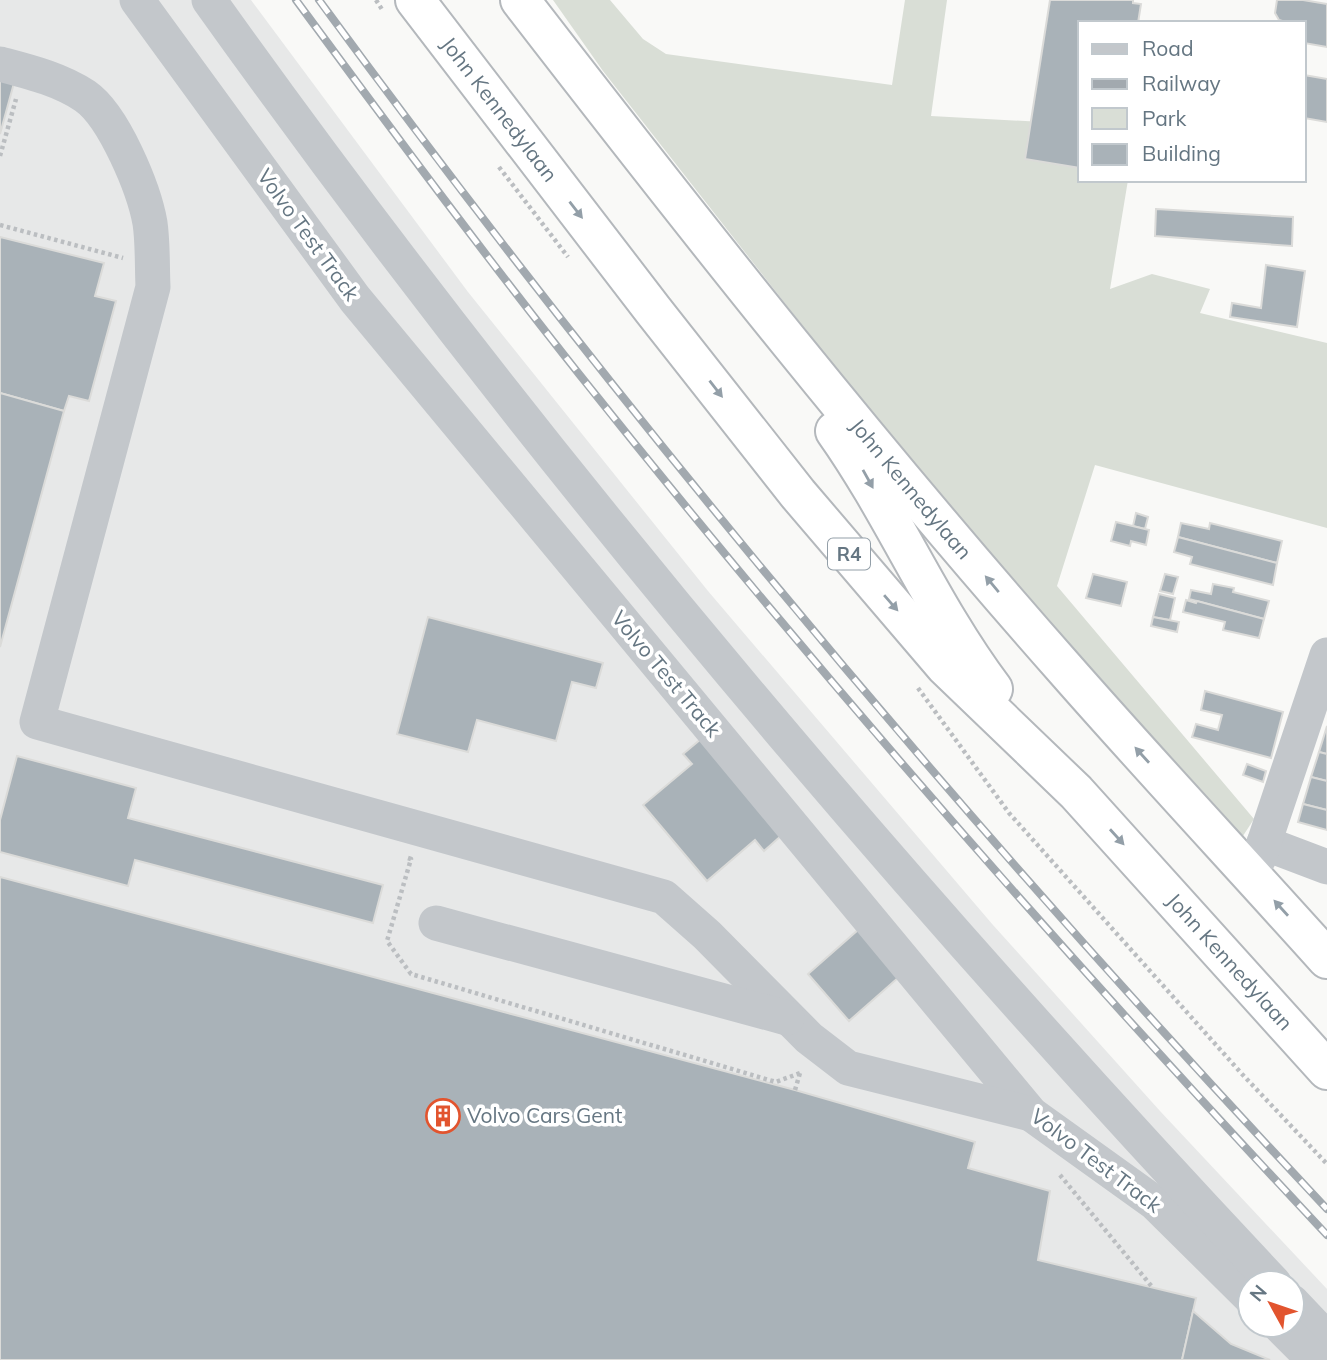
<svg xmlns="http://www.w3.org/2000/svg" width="1327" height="1360" viewBox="0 0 1327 1360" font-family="Mulish,sans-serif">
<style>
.built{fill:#e7e8e8;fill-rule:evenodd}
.green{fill:#d9ded6}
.building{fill:#a9b2b8;stroke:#dbdbd9;stroke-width:2}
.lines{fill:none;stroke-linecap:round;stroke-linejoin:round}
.highway-casing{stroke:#b4b8bc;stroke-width:42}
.path{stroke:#bbbec1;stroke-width:4.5;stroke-dasharray:3.5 3.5;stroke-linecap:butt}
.minor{stroke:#c3c7cb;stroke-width:35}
.highway{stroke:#fff;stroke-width:38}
.rail-casing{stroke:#a2a9af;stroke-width:8}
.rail{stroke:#fff;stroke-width:5;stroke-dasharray:16;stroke-linecap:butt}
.oneway{fill:#939fa8}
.labels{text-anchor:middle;stroke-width:7;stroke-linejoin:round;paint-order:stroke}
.shield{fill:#fff;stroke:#939fa8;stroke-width:2}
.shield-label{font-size:19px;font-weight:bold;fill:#657682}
.street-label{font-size:21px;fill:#657682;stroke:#fff}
.poi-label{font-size:21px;fill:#657682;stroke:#fff;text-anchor:start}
</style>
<rect width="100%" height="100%" fill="#f9f9f7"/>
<!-- built -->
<path class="built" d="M0,0H251L468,292L708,591L993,925L1160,1111L1327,1289V1360H0ZM1250,1283H1292V1325H1250Z"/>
<!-- green -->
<polygon class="green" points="553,0 610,0 643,39 666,54 892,85 905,0 947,0 931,116 1080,124 1080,180 1128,180 1110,289 1152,274 1210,289 1200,313 1327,343 1327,528 1095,465 1057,586 1254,819 1239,842 892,440 603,71"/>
<!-- building -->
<g class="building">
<polygon points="1050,0 1133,0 1133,3 1141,4 1138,23 1080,23 1080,168 1025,159"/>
<polygon points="1277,0 1303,0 1327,4 1327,47 1304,43 1304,23 1289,23 1279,20 1275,13"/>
<polygon points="1304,75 1327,79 1327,122 1304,118"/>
<polygon points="0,80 14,83 0,134"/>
<polygon points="1156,209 1293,217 1292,246 1155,236"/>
<polygon points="0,237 104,263 95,296 116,301 89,401 69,396 64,411 0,393"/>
<polygon points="1266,265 1305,271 1297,327 1230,317 1232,303 1261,308"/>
<polygon points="0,393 64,411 0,647"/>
<polygon points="1136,513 1148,517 1145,529 1133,526"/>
<polygon points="1116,522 1149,530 1146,545 1131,541 1130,546 1111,541"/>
<polygon points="1181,523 1209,529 1210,523 1282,541 1277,563 1178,537"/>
<polygon points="1178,537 1277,563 1273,585 1190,564 1192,557 1174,552"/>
<polygon points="1093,574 1127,582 1121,606 1086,598"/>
<polygon points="1165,574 1178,577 1173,594 1160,591"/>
<polygon points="1213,584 1234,588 1233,592 1269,601 1264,619 1189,599 1191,590 1211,594"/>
<polygon points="1159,594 1175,598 1170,620 1153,617"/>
<polygon points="1186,600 1196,603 1197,601 1264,619 1259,638 1223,630 1225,622 1183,612"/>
<polygon points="428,617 603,663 596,688 572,682 556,741 477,720 468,752 397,734"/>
<polygon points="1153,617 1179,622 1177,632 1151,626"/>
<polygon points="1205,691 1283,712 1271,758 1192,737 1196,724 1218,730 1222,715 1201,710"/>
<polygon points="1327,726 1327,754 1319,752"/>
<polygon points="701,739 782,835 764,851 755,840 707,881 643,805 692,764 683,754"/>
<polygon points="1319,752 1327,754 1327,781 1311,777"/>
<polygon points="17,756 136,788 128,818 383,885 373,923 135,860 128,886 0,852 0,820"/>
<polygon points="1247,764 1266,771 1263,782 1243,775"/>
<polygon points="1311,777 1327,781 1327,810 1303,804"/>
<polygon points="1303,804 1327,810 1327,830 1298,822"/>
<polygon points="0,877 795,1090 975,1142 968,1168 1050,1191 1038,1260 1196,1298 1182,1360 0,1360"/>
<polygon points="858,930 899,977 849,1021 808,974"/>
<polygon points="1193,1311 1231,1344 1270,1360 1182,1360"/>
</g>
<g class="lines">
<!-- highway casing -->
<g class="highway-casing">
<g id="highway">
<path id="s1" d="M415,0L653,310L798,494L945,666L1076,792L1327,1070"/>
<path id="s2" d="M520,0C696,228 875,454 1065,669C1151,767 1240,862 1327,959"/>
<path d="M835,431C893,513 932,608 993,689"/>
</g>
</g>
<!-- path -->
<g class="path">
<polyline points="376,0 383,11"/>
<polyline points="0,156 16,99"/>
<polyline points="499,167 568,257"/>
<polyline points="0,225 123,258"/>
<polyline points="918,688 1009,813 1242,1074 1327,1164"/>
<polyline points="408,858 411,859 387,941 411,974 776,1082 800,1073"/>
<polyline points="795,1090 800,1073 802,1074"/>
<polyline points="1060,1175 1153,1288"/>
</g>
<!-- minor -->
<g class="minor">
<polyline points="137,0 355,299 1031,1114 1155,1203 1250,1297"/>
<path d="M209,0C532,453 893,878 1274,1283"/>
<path d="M0,64C30,72 59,79 85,96C114,116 144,189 150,223C153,243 152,266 153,287L37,722L664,897L707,935L809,1038L848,1068L1031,1114"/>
<polyline points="1264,843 1327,867"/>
<polyline points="1259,858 1327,655"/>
<polyline points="436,923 787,1018"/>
<polyline points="1292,1302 1327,1339"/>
<polyline points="1279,1325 1314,1360"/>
</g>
<!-- highway -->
<use href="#highway" class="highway"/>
<!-- rail casing -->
<g class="rail-casing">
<g id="rail">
<path d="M296,0C389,126 482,252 579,374C816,672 1067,958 1327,1235"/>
<path d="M319,0C630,424 967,826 1327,1209"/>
</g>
</g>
<!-- rail -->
<use href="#rail" class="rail"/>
</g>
<!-- one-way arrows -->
<defs><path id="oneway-solid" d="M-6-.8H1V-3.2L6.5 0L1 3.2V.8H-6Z" transform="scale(1.75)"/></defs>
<g class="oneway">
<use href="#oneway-solid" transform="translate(576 210) rotate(52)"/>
<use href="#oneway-solid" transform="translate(716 389) rotate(52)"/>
<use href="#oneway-solid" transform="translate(868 479) rotate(61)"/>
<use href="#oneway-solid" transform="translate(992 584) rotate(-130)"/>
<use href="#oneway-solid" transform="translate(891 603) rotate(49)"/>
<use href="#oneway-solid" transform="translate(1142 755) rotate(-132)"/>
<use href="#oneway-solid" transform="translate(1117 837) rotate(48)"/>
<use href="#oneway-solid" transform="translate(1281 908) rotate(-132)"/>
</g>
<!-- icons -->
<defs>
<g id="building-ring" transform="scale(1.75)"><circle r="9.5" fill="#fff" stroke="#e2542e" stroke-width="1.5"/><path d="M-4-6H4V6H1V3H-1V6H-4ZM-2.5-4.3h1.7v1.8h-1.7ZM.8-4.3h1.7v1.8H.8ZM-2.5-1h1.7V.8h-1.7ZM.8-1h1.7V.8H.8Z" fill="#e2542e"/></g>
</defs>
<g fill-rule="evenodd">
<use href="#building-ring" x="443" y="1116"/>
</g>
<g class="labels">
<!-- shield labels -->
<rect class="shield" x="828" y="538.5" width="42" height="31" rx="5"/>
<g class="shield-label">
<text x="849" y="561">R4</text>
</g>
<!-- street labels -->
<g class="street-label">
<text dy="7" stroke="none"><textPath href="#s1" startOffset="138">John Kennedylaan</textPath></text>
<text transform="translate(308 235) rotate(54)" y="7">Volvo Test Track</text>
<text dy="7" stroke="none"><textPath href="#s2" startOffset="626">John Kennedylaan</textPath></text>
<text transform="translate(666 674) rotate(50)" y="7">Volvo Test Track</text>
<text dy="7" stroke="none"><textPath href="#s1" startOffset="1262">John Kennedylaan</textPath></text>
<text transform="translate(1096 1161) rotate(37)" y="7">Volvo Test Track</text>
</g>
<!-- poi labels -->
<g class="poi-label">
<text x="467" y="1123">Volvo Cars Gent</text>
</g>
</g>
<!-- legend -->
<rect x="1078" y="21" width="228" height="161" fill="#ffffff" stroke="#c1c8cd" stroke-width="2"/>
<rect x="1092" y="44" width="35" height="10" fill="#c3c7cb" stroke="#c1c8cd" stroke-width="2"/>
<text x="1142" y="56" font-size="21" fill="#657682">Road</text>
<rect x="1092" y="79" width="35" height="10" fill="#a2a9af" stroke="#c1c8cd" stroke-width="2"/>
<text x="1142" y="91" font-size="21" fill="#657682">Railway</text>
<rect x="1092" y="108" width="35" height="21" fill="#d9ded6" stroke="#c1c8cd" stroke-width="2"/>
<text x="1142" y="126" font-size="21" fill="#657682">Park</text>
<rect x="1092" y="144" width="35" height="21" fill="#a9b2b8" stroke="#c1c8cd" stroke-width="2"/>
<text x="1142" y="161" font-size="21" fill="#657682">Building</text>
<!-- north arrow -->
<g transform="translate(1271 1304) rotate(310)"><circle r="33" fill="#ffffff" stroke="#c1c8cd" stroke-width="2"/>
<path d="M0-5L12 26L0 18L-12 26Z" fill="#e2542e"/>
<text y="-10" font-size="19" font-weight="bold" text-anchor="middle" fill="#657682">N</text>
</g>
</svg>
